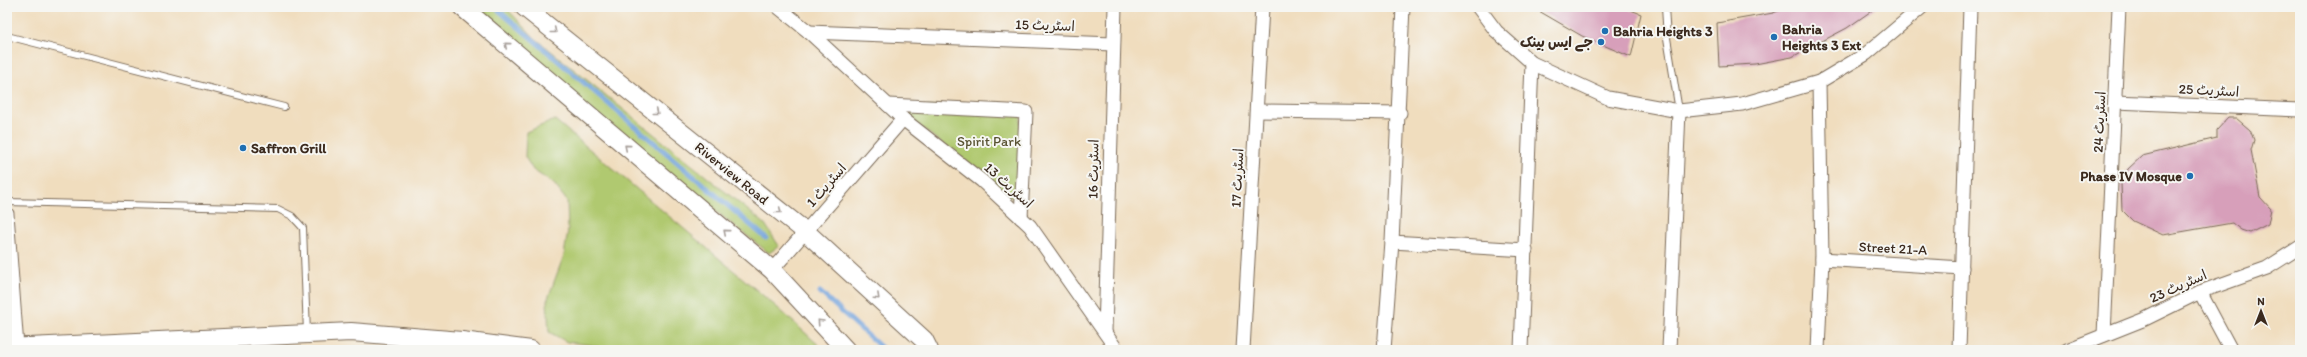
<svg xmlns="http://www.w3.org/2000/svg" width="2307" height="357" viewBox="0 0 2307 357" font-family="Itim,'Playpen Sans Arabic',sans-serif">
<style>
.green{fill:#b0c96f;stroke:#767a46}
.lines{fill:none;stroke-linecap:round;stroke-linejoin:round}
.stream{stroke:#72a3dc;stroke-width:5}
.building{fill:#d79fba}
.lane-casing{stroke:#7a6956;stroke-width:8}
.street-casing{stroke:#7a6956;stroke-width:15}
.secondary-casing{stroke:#7a6956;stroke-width:20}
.lane{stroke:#fff;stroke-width:6}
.street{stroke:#fff;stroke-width:13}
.secondary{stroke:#fff;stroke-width:18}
.oneway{stroke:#a79f9a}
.poi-dot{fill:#1f6fb2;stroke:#f6f6f2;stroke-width:1.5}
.labels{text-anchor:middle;stroke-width:4;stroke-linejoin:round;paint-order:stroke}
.street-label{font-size:14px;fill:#3b2a1e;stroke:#f6f6f2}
.poi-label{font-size:14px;font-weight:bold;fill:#3b2a1e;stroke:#f6f6f2;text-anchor:start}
.park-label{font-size:14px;fill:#585232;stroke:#f6f6f2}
</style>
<rect width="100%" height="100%" fill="#f6f6f2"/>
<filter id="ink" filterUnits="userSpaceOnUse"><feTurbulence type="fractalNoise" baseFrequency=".025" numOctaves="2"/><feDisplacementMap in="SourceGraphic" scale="8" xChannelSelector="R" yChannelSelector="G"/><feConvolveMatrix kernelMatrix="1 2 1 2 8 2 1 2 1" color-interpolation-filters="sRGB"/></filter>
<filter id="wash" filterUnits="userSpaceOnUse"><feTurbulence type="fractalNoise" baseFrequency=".012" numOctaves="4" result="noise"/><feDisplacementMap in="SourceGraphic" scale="16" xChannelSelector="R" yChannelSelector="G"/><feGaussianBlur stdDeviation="0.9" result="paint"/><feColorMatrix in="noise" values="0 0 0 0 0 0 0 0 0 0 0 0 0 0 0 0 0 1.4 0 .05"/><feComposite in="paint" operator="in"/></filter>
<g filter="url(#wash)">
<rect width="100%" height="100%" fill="#f0ddbe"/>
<!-- green -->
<g class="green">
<polygon points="457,7 505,7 535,38 765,224 779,246 769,253"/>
<polygon points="893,105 1021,111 1019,204"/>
<polygon points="555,120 779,309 824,350 656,350 638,345 636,350 608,350 591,345 567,342 549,332 547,301 564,255 568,230 567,201 554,184 533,170 525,157 526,132"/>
</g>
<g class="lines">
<!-- stream -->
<g class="stream">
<polyline points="495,7 766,238"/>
<polyline points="820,292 884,350"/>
</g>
</g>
<g id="blocks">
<!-- building -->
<g class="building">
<polygon points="1532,7 1623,7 1641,14 1631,57 1582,36"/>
<polygon points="1789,7 1877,7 1847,28 1792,57 1755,64 1719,66 1717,23 1773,13"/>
<polygon points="2228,118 2236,118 2250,130 2254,140 2251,150 2260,197 2271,209 2268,224 2250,233 2241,230 2232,223 2163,235 2133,221 2122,210 2121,184 2128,169 2142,156 2217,138 2217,130"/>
</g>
</g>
</g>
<g filter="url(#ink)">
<use href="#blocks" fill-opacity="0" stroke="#7a6956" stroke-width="1"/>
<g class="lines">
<!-- lane casing -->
<g class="lane-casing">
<g id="lane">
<polyline points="1665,7 1667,38 1679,111"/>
<polyline points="7,36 284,107"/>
<polyline points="7,202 278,209 292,216 303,228 307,333"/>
</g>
</g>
<!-- street casing -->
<g class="street-casing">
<g id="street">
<polyline points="778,7 809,32 903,119 982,181 1030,226 1117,350"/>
<polyline points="1478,7 1496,31 1532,63 1608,98 1679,111 1742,104 1819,82 1866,54 1922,7"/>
<polyline points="809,32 1113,44"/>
<polyline points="2116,102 2300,110"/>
<polyline points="888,105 1026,112 1021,218"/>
<polyline points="1257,111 1400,113"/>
<polyline points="7,214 17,347"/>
<polyline points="1392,242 1526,250"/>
<polyline points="1822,259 1962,268"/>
<polyline points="772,270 903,119"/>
<polyline points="2200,292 2231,350"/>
<polyline points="1105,331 1115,7"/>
<polyline points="2104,335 2119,7"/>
<polyline points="1243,350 1262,7"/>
<polyline points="1384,350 1392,242 1403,7"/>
<polyline points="1521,350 1532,63"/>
<polyline points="1669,350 1679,111"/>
<polyline points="1818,350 1822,259 1819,82"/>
<polyline points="1959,350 1970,7"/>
<polyline points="2067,350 2145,319 2200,292 2267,268 2300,247"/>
</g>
</g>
<!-- secondary casing -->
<g class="secondary-casing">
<g id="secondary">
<polyline points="462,7 772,270 846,350"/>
<polyline points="524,7 806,232 924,340 929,350"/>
<polyline points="7,348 351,332 462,341 531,350"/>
</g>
</g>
<!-- lane -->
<use href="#lane" class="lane"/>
<!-- street -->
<use href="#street" class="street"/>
<!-- secondary -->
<use href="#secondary" class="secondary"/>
</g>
<!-- one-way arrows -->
<defs><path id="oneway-chevron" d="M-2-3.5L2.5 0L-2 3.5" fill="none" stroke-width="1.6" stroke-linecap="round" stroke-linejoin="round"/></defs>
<g class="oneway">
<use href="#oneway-chevron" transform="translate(554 31) rotate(39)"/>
<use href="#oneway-chevron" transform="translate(507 45) rotate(-140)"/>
<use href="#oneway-chevron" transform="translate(656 112) rotate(39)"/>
<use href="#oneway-chevron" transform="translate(627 147) rotate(-140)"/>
<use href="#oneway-chevron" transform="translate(779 211) rotate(39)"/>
<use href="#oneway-chevron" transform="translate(726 232) rotate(-140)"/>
<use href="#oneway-chevron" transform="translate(877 297) rotate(43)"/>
<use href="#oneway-chevron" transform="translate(820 322) rotate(-133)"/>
</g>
</g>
<!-- markers -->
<g class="poi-dot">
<circle cx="1605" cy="31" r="4"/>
<circle cx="1774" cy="37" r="4"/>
<circle cx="1601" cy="42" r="4"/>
<circle cx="243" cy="148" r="4"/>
<circle cx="2190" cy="176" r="4"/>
</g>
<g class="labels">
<!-- street labels -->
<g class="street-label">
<text transform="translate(1045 25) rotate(2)" y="5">اسٹریٹ 15</text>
<text transform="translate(2209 90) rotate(3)" y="5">اسٹریٹ 25</text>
<text transform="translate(2099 122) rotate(-87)" y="5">اسٹریٹ 24</text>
<text transform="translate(1093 169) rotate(-89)" y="5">اسٹریٹ 16</text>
<text transform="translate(732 173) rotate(39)" y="5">Riverview Road</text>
<text transform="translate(1237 178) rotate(-87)" y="5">اسٹریٹ 17</text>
<text transform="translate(826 185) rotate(-49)" y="5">اسٹریٹ 1</text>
<text transform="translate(1009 185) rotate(42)" y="5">اسٹریٹ 13</text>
<text transform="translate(1893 248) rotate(3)" y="5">Street 21-A</text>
<text transform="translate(2178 286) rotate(-24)" y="5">اسٹریٹ 23</text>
</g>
<!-- poi labels -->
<g class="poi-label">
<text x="1782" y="34">Bahria<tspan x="1782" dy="16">Heights 3 Ext</tspan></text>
<text x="1613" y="36">Bahria Heights 3</text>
<text x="1593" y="47" text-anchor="end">جے ایس بینک</text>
<text x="251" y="153">Saffron Grill</text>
<text x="2182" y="181" text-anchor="end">Phase IV Mosque</text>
</g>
<!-- park labels -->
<g class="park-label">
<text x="989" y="146">Spirit Park</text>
</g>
</g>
<!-- margin -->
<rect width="2307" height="357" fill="none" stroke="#f6f6f2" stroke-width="24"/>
<!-- north arrow -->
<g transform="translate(2261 311)" stroke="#f6f6f2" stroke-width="3" paint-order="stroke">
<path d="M0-3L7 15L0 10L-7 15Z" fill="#3b2a1e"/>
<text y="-6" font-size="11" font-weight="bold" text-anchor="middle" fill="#3b2a1e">N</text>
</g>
</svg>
